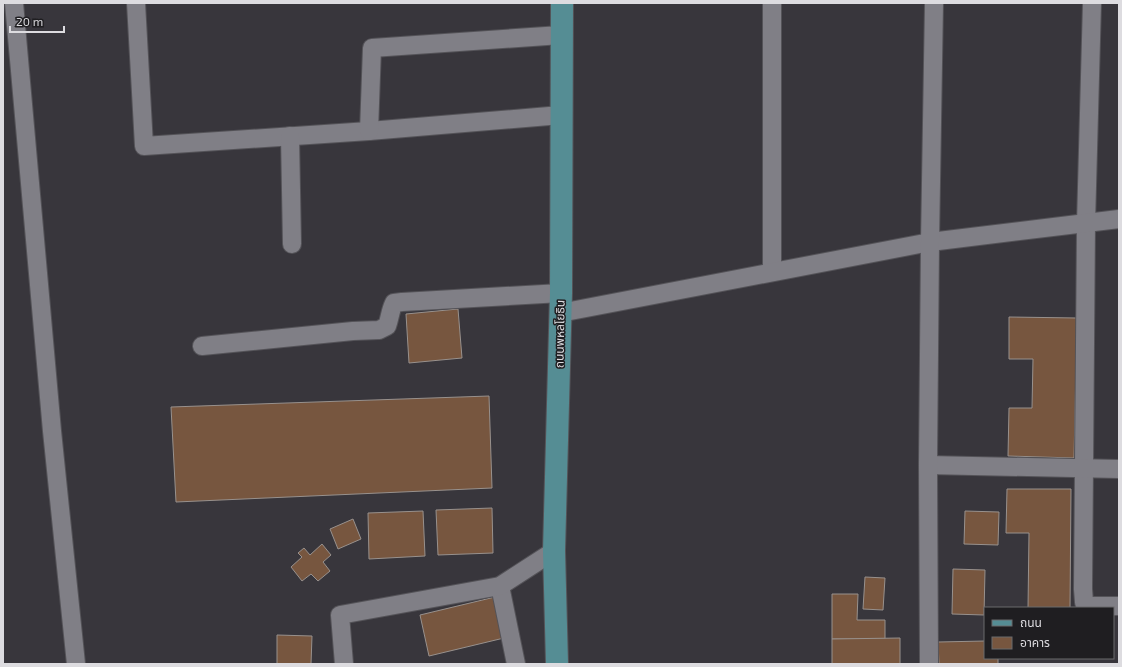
<svg xmlns="http://www.w3.org/2000/svg" width="1122" height="667" viewBox="0 0 1122 667" font-family="'Exo 2','Noto Sans Thai',sans-serif">
<style>
.building{fill:#77563f;stroke:#98918d}
.lines{fill:none;stroke-linecap:round;stroke-linejoin:round}
.minor-casing{stroke:#545358;stroke-width:20}
.major-casing{stroke:#545358;stroke-width:24}
.minor{stroke:#807f86;stroke-width:18}
.major{stroke:#558d94;stroke-width:22}
.labels{text-anchor:middle;stroke-width:3;stroke-linejoin:round;paint-order:stroke}
.street-label{font-size:12px;fill:#dddce0;stroke:#1f1e21}
</style>
<rect width="100%" height="100%" fill="#38363c"/>
<!-- building -->
<g class="building">
<polygon points="458,309 462,358 409,363 406,314"/>
<polygon points="1009,317 1077,318 1074,458 1008,456 1009,408 1032,408 1033,359 1009,359"/>
<polygon points="489,396 492,488 176,502 171,407"/>
<polygon points="1007,489 1071,489 1070,608 1028,608 1029,533 1006,533"/>
<polygon points="492,508 493,553 438,555 436,510"/>
<polygon points="423,511 425,556 369,559 368,513"/>
<polygon points="965,511 999,512 998,545 964,544"/>
<polygon points="353,519 361,539 338,549 330,529"/>
<polygon points="322,544 331,555 323,562 330,571 318,581 311,574 302,581 291,567 302,557 298,553 304,548 310,555"/>
<polygon points="953,569 985,570 984,615 952,614"/>
<polygon points="865,577 885,578 883,610 863,609"/>
<polygon points="832,594 858,594 857,620 885,620 885,639 832,639"/>
<polygon points="495,597 504,638 429,656 420,615"/>
<polygon points="277,635 312,636 311,664 277,664"/>
<polygon points="900,638 900,664 832,664 832,639"/>
<polygon points="985,641 985,658 998,658 998,664 939,664 938,642"/>
</g>
<g class="lines">
<!-- minor casing -->
<g class="minor-casing">
<g id="minor">
<polyline points="14,3 52,431 76,664"/>
<polyline points="136,3 144,146 369,131 561,115"/>
<polyline points="772,3 772,272"/>
<polyline points="1092,3 1086,223 1083,589 1084,602 1090,606 1119,606"/>
<polyline points="369,131 372,48 561,35"/>
<polyline points="290,136 292,244"/>
<polyline points="560,313 930,242 1119,219"/>
<path d="M202,346L353,331L379,330L387,326C390,318 390,311 394,303L402,302L561,293"/>
<polyline points="928,465 1119,469"/>
<polyline points="500,586 516,664"/>
<polyline points="344,664 340,615 500,586 554,551"/>
<polyline points="929,664 928,465 930,242 934,3"/>
</g>
</g>
<!-- major casing -->
<g class="major-casing">
<polyline id="major" points="557,664 554,551 561,293 562,3"/>
</g>
<!-- minor -->
<use href="#minor" class="minor"/>
<!-- major -->
<use href="#major" class="major"/>
</g>
<g class="labels">
<!-- street labels -->
<g class="street-label">
<text transform="translate(560 334) rotate(-89)" y="4">ถนนพหลโยธิน</text>
</g>
</g>
<!-- border -->
<rect width="1122" height="667" fill="none" stroke="#dddce0" stroke-width="8"/>
<!-- legend -->
<rect x="984" y="607" width="130" height="52" fill="#1f1e21" stroke="#6b6a6d"/>
<rect x="992" y="620" width="20" height="6" fill="#558d94" stroke="#6b6a6d"/>
<text x="1020" y="627" font-size="12" fill="#dddce0">ถนน</text>
<rect x="992" y="637" width="20" height="12" fill="#77563f" stroke="#6b6a6d"/>
<text x="1020" y="647" font-size="12" fill="#dddce0">อาคาร</text>
<!-- scale -->
<path d="M10 26v6h54v-6" fill="none" stroke="#dddce0" stroke-width="2"/>
<text x="16" y="26" font-size="12" fill="#dddce0" stroke="#1f1e21" stroke-width="3" paint-order="stroke">20 m</text>
</svg>
